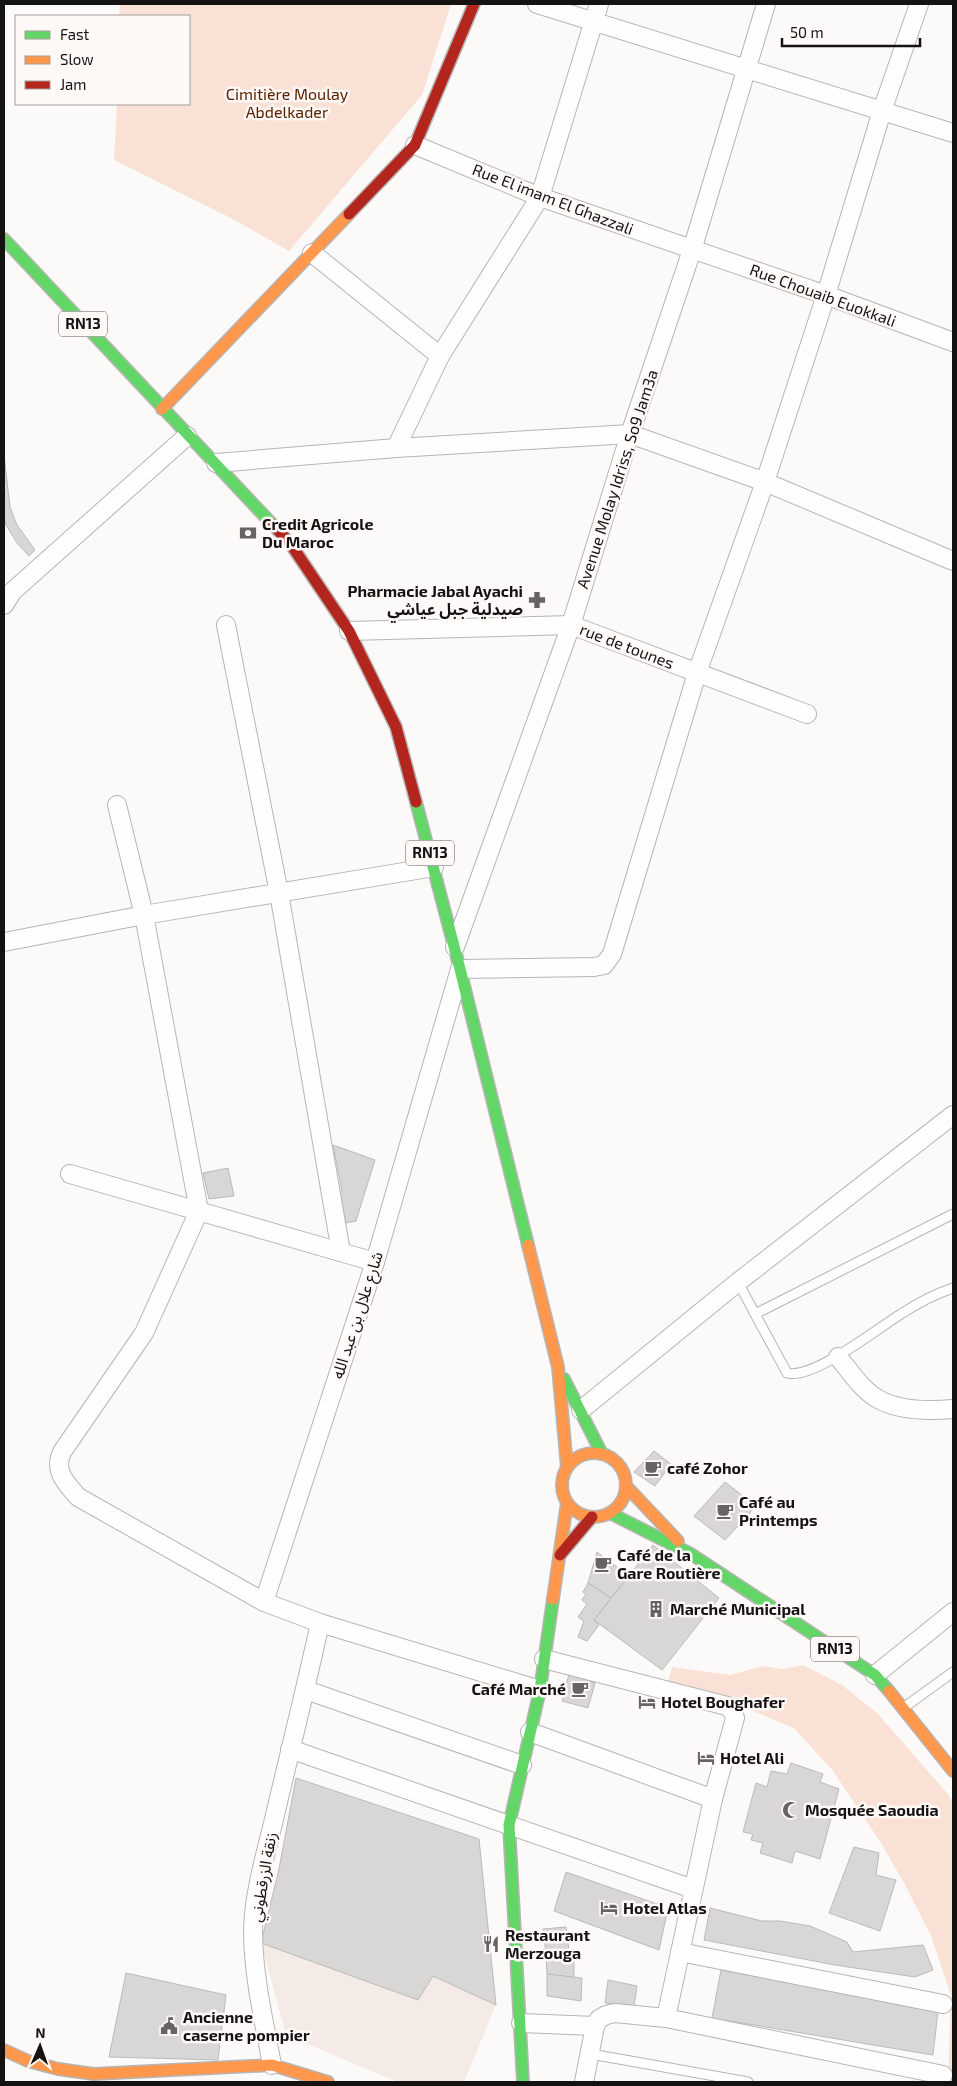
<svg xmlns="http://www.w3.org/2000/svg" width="957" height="2086" viewBox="0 0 957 2086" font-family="'Exo 2','Noto Sans Arabic',sans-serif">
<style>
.built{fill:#f4ebe7}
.green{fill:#f9e1d6}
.building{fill:#d9d7d6;stroke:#bcbab8}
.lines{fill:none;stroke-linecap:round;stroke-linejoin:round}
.lane-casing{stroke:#b7b5b4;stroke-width:11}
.street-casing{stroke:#b7b5b4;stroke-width:20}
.fast-casing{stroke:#b7b5b4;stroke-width:14}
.slow-casing{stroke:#b7b5b4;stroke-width:14}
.jam-casing{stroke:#b7b5b4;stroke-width:14}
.lane{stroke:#fffefe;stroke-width:9}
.street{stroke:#fffefe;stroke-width:18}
.fast{stroke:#63d668;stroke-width:11}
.slow{stroke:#ff974d;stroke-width:11}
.jam{stroke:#b3261e;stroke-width:11}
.labels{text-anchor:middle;stroke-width:5;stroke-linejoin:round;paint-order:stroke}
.shield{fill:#fef9f6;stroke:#5b5856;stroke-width:1}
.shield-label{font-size:15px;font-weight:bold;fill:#151312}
.park-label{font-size:16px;fill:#5a2100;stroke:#fef9f6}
.street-label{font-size:16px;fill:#151312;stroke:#fef9f6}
.poi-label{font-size:16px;font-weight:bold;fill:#151312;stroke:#fef9f6;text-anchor:start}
</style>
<rect width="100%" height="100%" fill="#fcfaf8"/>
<!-- built -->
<polygon class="built" points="261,1943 417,2000 433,1976 496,2005 464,2082 397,2082 286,2035"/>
<!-- green -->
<g class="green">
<polygon points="120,4 451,4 422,95 289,251 233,219 114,160 117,104 189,104 189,16 119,16"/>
<polygon points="803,1665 842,1685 878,1714 946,1792 953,1802 953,2082 948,2082 951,1995 931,1936 904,1883 881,1843 833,1771 795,1729 717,1695 668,1683 672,1667 730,1675 762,1666 783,1669"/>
</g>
<!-- building -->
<g class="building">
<polygon points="4,455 10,507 17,525 35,550 29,556 17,543 6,525 4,517"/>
<polygon points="333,1145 375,1160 356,1221 346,1223 339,1193 342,1191"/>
<polygon points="228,1168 234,1196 209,1199 203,1173"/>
<polygon points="654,1451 671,1464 655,1486 634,1472"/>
<polygon points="725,1482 756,1506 725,1540 694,1516"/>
<polygon points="653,1545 719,1598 662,1670 594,1620"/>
<polygon points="597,1552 629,1576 611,1598 588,1583"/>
<polygon points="588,1583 611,1598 594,1620 599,1625 587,1641 578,1637 584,1621 578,1617 587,1604 582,1600 586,1594 583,1592"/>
<polygon points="569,1674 595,1683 588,1708 562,1701"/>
<polygon points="791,1763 823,1774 820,1782 839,1789 820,1859 795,1851 792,1863 760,1853 763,1843 751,1840 753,1834 743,1832 756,1783 767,1787 771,1771 787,1774"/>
<polygon points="296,1778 479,1839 496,2005 433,1976 418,2000 261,1943 279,1869"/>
<polygon points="854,1847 879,1853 876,1875 896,1880 880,1931 829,1913"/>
<polygon points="566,1872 660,1905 667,1913 659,1950 554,1911"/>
<polygon points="710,1908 762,1921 780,1921 810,1926 847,1942 853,1952 923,1945 933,1970 915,1977 835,1965 704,1940"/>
<polygon points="566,1927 569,1950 546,1953 543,1929"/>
<polygon points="574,1949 574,1978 547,1974 546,1953"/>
<polygon points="721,1970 938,2011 933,2055 712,2018"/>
<polygon points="126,1973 226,1995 218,2060 109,2057"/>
<polygon points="547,1974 582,1978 581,2001 547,1996"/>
<polygon points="608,1980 637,1986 634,2006 605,2003"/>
</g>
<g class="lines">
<!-- lane casing -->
<g class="lane-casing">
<g id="lane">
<polyline points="738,1282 755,1314 953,1214"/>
<path d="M755,1314L787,1373C813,1380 878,1328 901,1314C918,1303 935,1294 953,1288"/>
<polyline points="906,1706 953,1672"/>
<polyline points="591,2054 748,2082"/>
</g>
</g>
<!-- street casing -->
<g class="street-casing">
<g id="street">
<polyline points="537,4 953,133"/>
<polyline points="415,145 540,197 826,295 953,342"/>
<polyline points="312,253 440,356"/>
<polyline points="396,448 440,356 540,197 599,4"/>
<polyline points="216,463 396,448 630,434 765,482 953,561"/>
<polyline points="4,605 13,591 187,436"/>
<polyline points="226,625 279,893 341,1252"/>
<polyline points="349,631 571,625 807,714"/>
<polyline points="4,942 144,915 117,805"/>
<polyline points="455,947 571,625 630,434 692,250 766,4"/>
<polyline points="70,1174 375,1262"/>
<path d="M838,1357C850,1371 861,1389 878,1399C899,1411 930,1411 953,1409"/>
<polyline points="581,1410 738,1282 953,1115"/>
<path d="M264,1602L78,1497C66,1483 53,1471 62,1452L144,1333L199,1211L144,915L434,867"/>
<polyline points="544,1659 727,1706 733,1712 735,1718 713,1799 666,2018"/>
<polyline points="875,1675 953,1612"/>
<polyline points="306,1690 522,1765"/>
<polyline points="540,1690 320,1623 264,1602 375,1262 460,969 594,967 604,965 612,954 697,673 765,482 826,295 882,111 919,4"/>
<polyline points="530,1732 713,1799"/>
<polyline points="290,1749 693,1889"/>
<polyline points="680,1952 943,2004"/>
<polyline points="521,2023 595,2026"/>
<path d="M272,2065C264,2021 254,1980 253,1934C253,1894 266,1854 275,1815C290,1751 306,1687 320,1623"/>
<polyline points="584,2082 595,2026 599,2019 606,2015 615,2013 666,2018 943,2075"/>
</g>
</g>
<!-- fast casing -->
<g class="fast-casing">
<g id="fast">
<polyline points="4,239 272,524"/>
<polyline points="416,802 460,969 528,1245"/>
<polyline points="564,1379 602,1454"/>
<polyline points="610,1513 691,1554 875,1675 889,1691"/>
<polyline points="523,2082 509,1825 540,1690 553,1599"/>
</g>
</g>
<!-- slow casing -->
<g class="slow-casing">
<g id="slow">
<polyline points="162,409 349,214"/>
<polyline points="528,1245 558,1367 567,1467"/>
<circle cx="594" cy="1485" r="32"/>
<polyline points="626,1486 678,1541"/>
<polyline points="553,1599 567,1503"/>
<polyline points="889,1691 953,1771"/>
<polyline points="4,2050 28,2061 58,2069 94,2074 272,2065 328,2082"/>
</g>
</g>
<!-- jam casing -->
<g class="jam-casing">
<g id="jam">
<polyline points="349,214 415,145 474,4"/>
<polyline points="272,524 290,543 349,631 396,727 416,802"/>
<polyline points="560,1555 592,1517"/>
</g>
</g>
<!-- lane -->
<use href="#lane" class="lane"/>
<!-- street -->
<use href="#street" class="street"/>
<!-- fast -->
<use href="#fast" class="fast"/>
<!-- slow -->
<use href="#slow" class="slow"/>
<!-- jam -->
<use href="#jam" class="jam"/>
</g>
<!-- icons -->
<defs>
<g id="bank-bare" transform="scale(1.35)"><path d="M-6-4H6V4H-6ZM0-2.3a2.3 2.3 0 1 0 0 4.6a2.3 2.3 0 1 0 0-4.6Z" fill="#666462" stroke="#fef9f6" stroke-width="2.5" paint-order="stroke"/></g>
<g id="pharmacy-bare" transform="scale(1.35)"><path d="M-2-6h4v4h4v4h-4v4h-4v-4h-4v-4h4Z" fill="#666462" stroke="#fef9f6" stroke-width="2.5" paint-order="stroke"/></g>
<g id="cafe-bare" transform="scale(1.35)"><path d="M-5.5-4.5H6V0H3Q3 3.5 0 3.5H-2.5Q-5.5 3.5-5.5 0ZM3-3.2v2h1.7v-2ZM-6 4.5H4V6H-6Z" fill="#666462" stroke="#fef9f6" stroke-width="2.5" paint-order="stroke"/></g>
<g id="building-bare" transform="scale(1.35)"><path d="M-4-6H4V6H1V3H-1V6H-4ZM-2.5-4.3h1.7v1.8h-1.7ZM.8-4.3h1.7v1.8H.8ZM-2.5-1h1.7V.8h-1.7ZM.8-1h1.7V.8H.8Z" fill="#666462" stroke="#fef9f6" stroke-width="2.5" paint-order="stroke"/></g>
<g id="hotel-bare" transform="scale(1.35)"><path d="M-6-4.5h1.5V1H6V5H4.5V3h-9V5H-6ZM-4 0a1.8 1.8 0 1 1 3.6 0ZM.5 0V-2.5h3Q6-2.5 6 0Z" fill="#666462" stroke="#fef9f6" stroke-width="2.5" paint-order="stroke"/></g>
<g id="mosque-bare" transform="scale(1.35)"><path d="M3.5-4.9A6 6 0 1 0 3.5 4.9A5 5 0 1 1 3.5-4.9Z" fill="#666462" stroke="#fef9f6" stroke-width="2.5" paint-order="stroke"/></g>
<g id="restaurant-bare" transform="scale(1.35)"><path d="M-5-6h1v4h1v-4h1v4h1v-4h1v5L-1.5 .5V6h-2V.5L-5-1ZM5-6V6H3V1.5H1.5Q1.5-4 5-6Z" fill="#666462" stroke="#fef9f6" stroke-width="2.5" paint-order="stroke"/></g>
<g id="civic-bare" transform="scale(1.35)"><path d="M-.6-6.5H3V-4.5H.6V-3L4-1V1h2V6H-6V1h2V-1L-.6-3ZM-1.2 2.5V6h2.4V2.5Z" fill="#666462" stroke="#fef9f6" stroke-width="2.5" paint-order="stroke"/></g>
</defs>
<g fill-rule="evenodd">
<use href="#bank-bare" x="248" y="533"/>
<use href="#pharmacy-bare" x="537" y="600"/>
<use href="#cafe-bare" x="653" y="1468"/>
<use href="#cafe-bare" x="725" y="1511"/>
<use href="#cafe-bare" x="603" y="1564"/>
<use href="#building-bare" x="656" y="1609"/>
<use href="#cafe-bare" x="580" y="1689"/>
<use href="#hotel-bare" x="647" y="1702"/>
<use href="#hotel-bare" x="706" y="1758"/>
<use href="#mosque-bare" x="791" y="1810"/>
<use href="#hotel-bare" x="609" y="1908"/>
<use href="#restaurant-bare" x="491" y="1944"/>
<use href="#civic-bare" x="169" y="2026"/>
</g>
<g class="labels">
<!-- shield labels -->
<g class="shield">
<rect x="59" y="311.5" width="48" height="25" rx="4"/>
<rect x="406" y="840.5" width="48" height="25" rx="4"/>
<rect x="811" y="1636.5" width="48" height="25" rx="4"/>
</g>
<g class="shield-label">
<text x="83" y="329">RN13</text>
<text x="430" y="858">RN13</text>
<text x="835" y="1654">RN13</text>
</g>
<!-- park labels -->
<g class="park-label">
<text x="287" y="100">Cimitière Moulay<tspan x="287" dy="18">Abdelkader</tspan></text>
</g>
<!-- street labels -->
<g class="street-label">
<text transform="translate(553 199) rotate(21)" y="6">Rue El imam El Ghazzali</text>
<text transform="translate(823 295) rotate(20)" y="6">Rue Chouaib Euokkali</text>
<text transform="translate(617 479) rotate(-72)" y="6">Avenue Molay Idriss, So9 Jam3a</text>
<text transform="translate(627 646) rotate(21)" y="6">rue de tounes</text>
<text transform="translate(357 1315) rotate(-72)" y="6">شارع علال بن عبد الله</text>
<text transform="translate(263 1877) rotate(-80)" y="6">زنقة الزرقطوني</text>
</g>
<!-- poi labels -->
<g class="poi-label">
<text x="262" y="530">Credit Agricole<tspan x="262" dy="18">Du Maroc</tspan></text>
<text x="523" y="597" text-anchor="end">Pharmacie Jabal Ayachi<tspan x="523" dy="18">صيدلية جبل عياشي</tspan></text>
<text x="667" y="1474">café Zohor</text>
<text x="739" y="1508">Café au<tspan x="739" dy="18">Printemps</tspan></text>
<text x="617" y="1561">Café de la<tspan x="617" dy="18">Gare Routière</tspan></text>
<text x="670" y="1615">Marché Municipal</text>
<text x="566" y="1695" text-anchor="end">Café Marché</text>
<text x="661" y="1708">Hotel Boughafer</text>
<text x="720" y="1764">Hotel Ali</text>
<text x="805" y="1816">Mosquée Saoudia</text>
<text x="623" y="1914">Hotel Atlas</text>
<text x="505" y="1941">Restaurant<tspan x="505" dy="18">Merzouga</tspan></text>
<text x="183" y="2023">Ancienne<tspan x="183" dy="18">caserne pompier</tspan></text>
</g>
</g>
<!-- border -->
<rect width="957" height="2086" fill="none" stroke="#151312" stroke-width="10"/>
<!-- legend -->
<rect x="15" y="15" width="175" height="90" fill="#fef9f6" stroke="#a19d9b"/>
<rect x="25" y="31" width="25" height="8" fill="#63d668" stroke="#a19d9b"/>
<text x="60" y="40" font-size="15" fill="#151312">Fast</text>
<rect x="25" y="56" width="25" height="8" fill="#ff974d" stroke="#a19d9b"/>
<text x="60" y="65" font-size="15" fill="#151312">Slow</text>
<rect x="25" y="81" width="25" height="8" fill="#b3261e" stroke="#a19d9b"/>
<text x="60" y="90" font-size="15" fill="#151312">Jam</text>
<!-- north arrow -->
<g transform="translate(40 2046) rotate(2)" stroke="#fef9f6" stroke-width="4" paint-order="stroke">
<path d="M0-4L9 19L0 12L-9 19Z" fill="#151312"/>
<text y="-8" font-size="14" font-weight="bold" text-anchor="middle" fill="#151312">N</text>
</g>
<!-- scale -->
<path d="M782 38v8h138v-8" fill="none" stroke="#151312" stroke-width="2.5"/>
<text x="790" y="38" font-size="15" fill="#151312" stroke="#fef9f6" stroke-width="4" paint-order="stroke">50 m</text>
</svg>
